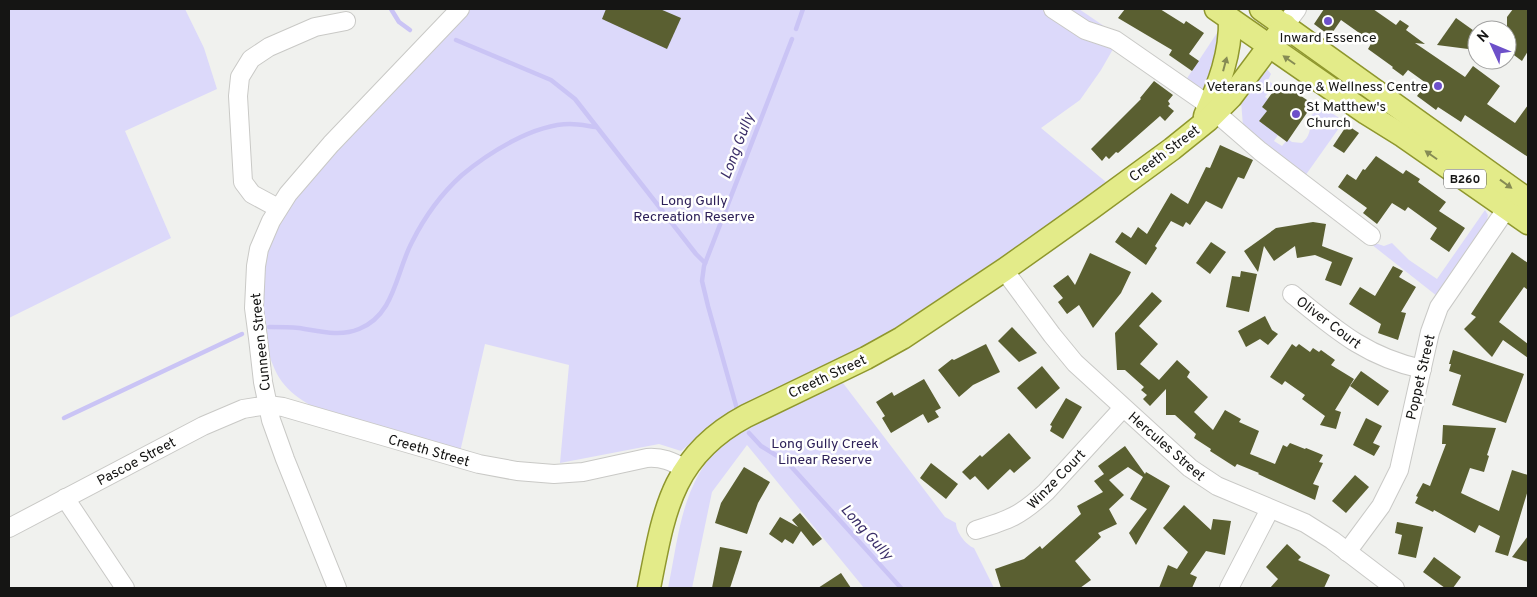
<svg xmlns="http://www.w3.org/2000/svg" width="1537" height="597" viewBox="0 0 1537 597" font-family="Overpass,sans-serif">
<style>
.green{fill:#dcd9fa}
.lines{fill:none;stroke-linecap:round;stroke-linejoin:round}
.stream{stroke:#cac4f5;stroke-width:4.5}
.building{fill:#5a5f31}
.minor-casing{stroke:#c9c9c6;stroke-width:20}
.major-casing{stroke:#8f972d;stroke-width:25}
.minor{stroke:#fff;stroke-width:18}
.major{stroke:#e3eb89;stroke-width:22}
.oneway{fill:#868b54}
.poi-dot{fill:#6d50c9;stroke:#fffffe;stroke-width:2}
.labels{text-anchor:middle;stroke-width:5;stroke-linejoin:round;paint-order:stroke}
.shield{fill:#fffffe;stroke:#5b5b5a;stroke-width:1}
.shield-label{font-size:12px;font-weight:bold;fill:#151514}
.poi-label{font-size:14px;fill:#151514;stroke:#fffffe}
.street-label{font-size:14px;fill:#151514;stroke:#fffffe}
.park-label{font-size:14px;fill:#2d2058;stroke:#fffffe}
.water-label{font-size:15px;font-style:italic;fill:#3b2f69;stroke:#fffffe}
</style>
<rect width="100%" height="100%" fill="#f0f1ee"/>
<!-- green -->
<g class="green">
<polygon points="9,9 185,9 204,48 217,89 125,131 171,238 9,318"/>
<path d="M470,9H1079L1120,37L1101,70L1080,100L1041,128L1106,182L1021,248L933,310L704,432L681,451L659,444L560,463L569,365L485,344L460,452L310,405C280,388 273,371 265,339C256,305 261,263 275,231C291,193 330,157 358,127C395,88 433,48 470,9Z"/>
<polygon points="1219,30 1221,34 1207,97 1178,92"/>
<path d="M1267,69L1271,74L1268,80L1274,85L1265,97L1268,99L1262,107L1267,111L1259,121L1278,135L1274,141L1282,146L1288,139L1292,142L1302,143C1305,140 1308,137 1309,133C1311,129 1308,125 1309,121C1310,114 1318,110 1324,108L1344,121L1305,176L1243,126L1241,101Z"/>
<polygon points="1485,210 1488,215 1486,224 1437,296 1329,211 1375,243 1384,246 1392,243 1409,260 1437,279"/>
<path d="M843,383L945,517L956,523C956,532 966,545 974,548L994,588H864L747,445L712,492L692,588H668C680,530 681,483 726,439L800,401Z"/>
</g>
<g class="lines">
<!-- stream -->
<g class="stream">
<polyline points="391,9 399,22 410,30"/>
<polyline points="796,29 803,9"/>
<polyline points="456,40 551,80 575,99 696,254 705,263"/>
<path d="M269,327C279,327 289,327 299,328C319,331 340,337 359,329C395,315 396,272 412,242C424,218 442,193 462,175C488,153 534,124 570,124C579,124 588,126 596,127"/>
<polyline points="737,409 708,306 702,281 704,266 792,39"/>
<polyline points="64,418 242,334"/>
<polyline points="749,433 761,446 787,462 901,588"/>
</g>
</g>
<!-- building -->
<g class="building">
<polygon points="606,9 660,9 681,18 667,49 602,19"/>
<polygon points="1125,9 1160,9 1184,24 1186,21 1204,33 1189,54 1199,61 1192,71 1169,55 1172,50 1118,18"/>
<polygon points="1324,9 1373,9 1396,25 1400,20 1409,26 1406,30 1425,44 1415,43 1465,77 1473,66 1500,86 1487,104 1515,123 1528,105 1528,157 1465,115 1461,122 1438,107 1436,110 1417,96 1426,83 1408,70 1403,76 1392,68 1393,67 1368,49 1372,42 1341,20 1330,36 1314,24"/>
<polygon points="1513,9 1528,9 1528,51 1522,61 1507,50 1507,17"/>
<polygon points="1456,18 1477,33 1476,50 1437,45"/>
<polygon points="1154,81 1173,95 1168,101 1170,104 1168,106 1174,111 1165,121 1160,116 1118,153 1116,152 1109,159 1106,156 1102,161 1091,149 1141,99 1140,98"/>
<polygon points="1280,82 1313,104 1287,142 1259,121 1267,111 1262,107"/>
<polygon points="1347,125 1359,133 1344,153 1333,146"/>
<polygon points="1220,145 1253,160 1244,179 1238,177 1222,209 1206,201 1190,225 1186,222 1183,227 1171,221 1155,246 1157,248 1146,265 1115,242 1122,232 1131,238 1138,227 1147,234 1171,193 1188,204 1206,167 1210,168"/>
<polygon points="1376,156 1403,174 1406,170 1420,179 1418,182 1446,202 1439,211 1465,228 1449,252 1430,239 1437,228 1408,207 1405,211 1392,203 1377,224 1363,213 1367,208 1338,187 1347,174 1356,180 1363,169 1365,170"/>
<polygon points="1313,222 1326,224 1322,246 1353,258 1341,286 1325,280 1332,262 1315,255 1297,258 1295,246 1274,261 1264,246 1258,272 1244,251 1276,228"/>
<polygon points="1211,242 1226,252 1210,274 1196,263"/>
<polygon points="1512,252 1528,263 1528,290 1524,287 1499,322 1528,344 1528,358 1503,340 1492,357 1464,329 1476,317 1471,314"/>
<polygon points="1090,253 1131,272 1121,293 1093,328 1079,305 1067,314 1058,302 1063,298 1053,286 1068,275 1075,285"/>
<polygon points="1393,266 1403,271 1399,277 1416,287 1401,312 1406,313 1398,340 1378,333 1381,324 1349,304 1360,287 1375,296"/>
<polygon points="1241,271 1257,274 1249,312 1226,307 1232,276 1240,277"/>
<polygon points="1152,292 1162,301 1139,326 1158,344 1140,364 1159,380 1177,360 1190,372 1187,377 1208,397 1194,412 1213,430 1225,410 1241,419 1239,422 1259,431 1250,454 1275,464 1283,445 1287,447 1290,443 1305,449 1306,448 1323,455 1319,462 1323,463 1313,484 1319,486 1315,500 1258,474 1259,473 1237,464 1235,467 1210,451 1211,449 1194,438 1196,434 1175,415 1166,415 1166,389 1150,406 1143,399 1147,395 1141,390 1144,387 1125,370 1117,370 1115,333"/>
<polygon points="1265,316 1272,330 1278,334 1268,345 1260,339 1246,347 1238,331"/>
<polygon points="1012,327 1037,353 1019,362 998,341"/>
<polygon points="986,344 1000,372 973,385 959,397 938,370 952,359 954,360"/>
<polygon points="1292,344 1296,347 1299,344 1310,352 1313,348 1319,352 1321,350 1335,360 1331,365 1354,379 1335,410 1341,412 1336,429 1320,425 1325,416 1302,399 1305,395 1285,381 1282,385 1270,377"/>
<polygon points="1453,350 1524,374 1506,423 1452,405 1461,375 1449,371 1451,364 1449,364"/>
<polygon points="1042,366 1060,388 1036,409 1017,388"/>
<polygon points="1361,371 1389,391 1378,406 1350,386"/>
<polygon points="924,379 941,408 935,411 939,417 928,423 923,414 891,433 882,418 885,416 876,402 892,392 894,396"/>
<polygon points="1066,398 1082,407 1063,439 1050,431 1052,426 1050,425"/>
<polygon points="1366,418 1382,426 1373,443 1380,446 1374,456 1353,445"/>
<polygon points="1443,425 1496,428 1487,455 1489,456 1484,472 1470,468 1461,493 1499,511 1512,470 1528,475 1528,490 1508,556 1495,552 1500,536 1479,525 1475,533 1434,510 1433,512 1415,503 1418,497 1416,496 1423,483 1430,486 1446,444 1442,444"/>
<polygon points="1009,433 1031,458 1014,473 1010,469 988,490 975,476 970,480 962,472 980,455 982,457"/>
<polygon points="1125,446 1145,474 1146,472 1170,486 1136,545 1129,533 1147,509 1130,499 1143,477 1128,467 1109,480 1124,495 1109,509 1117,524 1098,533 1101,537 1075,561 1091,580 1080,588 1001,588 995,569 1024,559 1040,546 1042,549 1081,514 1077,506 1103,492 1094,481 1104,474 1098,466"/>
<polygon points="931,463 958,484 946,499 920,478"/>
<polygon points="744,467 770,482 758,503 747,534 715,523 721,503"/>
<polygon points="1355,475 1369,487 1346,513 1332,501"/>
<polygon points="1184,505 1211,530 1213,519 1231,521 1225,555 1206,551 1190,574 1197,577 1192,588 1159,588 1168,565 1177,569 1188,552 1163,528"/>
<polygon points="800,513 822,539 813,546 801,531 793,544 785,539 782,543 769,534 780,517 798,527 792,520"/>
<polygon points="1397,522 1423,527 1416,558 1398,554 1402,535 1395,533"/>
<polygon points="1528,536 1528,562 1512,557"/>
<polygon points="1287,544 1301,557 1298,560 1330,575 1324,588 1270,588 1278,579 1266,567"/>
<polygon points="720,547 742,551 730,588 712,588"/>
<polygon points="1434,557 1461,577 1453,588 1445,588 1423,572"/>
<polygon points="841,573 851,588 818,588"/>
</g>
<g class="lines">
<!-- minor casing -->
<g class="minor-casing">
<g id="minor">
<polyline points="1053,9 1085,30 1115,40 1200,99 1260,151 1371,236"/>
<polyline points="1285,25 1297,9"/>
<polyline points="278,208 252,194 243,182 238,96 240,77 251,59 269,47 315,27 346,21"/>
<polyline points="1004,270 1052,335 1075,363 1190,468 1217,486 1305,523 1332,540 1395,588"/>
<path d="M1292,294C1335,329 1366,357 1422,369"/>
<polyline points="65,498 125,588"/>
<path d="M9,528L203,426L243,409L268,405L283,407L479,464L517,471L554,474L583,472L647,458C662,457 672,461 685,469"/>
<path d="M976,530C1009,520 1020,516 1046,492L1123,408"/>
<polyline points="1347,552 1381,506 1399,470 1430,332 1439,307 1507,208"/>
<polyline points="337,588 285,459 271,420 263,382 258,338 254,308 256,266 259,249 271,221 288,194 331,144 460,9"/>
<polyline points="1229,588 1270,509"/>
</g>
</g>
<!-- major casing -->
<g class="major-casing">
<g id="major">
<polyline points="1216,9 1366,113 1403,136 1528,223"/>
<polyline points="1261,9 1528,200"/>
<path d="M1205,116C1219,84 1231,54 1230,19"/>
<path d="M649,588C664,512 671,456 746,416L866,358L902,338L1004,270L1090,209L1172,149L1208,120L1231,97L1285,25"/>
</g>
</g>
<!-- minor -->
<use href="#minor" class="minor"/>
<!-- major -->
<use href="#major" class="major"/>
</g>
<!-- one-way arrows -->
<defs><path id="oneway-solid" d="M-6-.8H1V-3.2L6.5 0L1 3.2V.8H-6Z" transform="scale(1.25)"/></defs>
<g class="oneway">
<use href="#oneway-solid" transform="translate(1289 60) rotate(-145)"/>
<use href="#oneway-solid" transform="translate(1225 64) rotate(-75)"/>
<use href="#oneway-solid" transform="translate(1431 155) rotate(-145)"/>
<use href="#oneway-solid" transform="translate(1506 184) rotate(36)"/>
</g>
<!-- markers -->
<g class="poi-dot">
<circle cx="1328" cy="21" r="5"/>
<circle cx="1438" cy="86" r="5"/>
<circle cx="1296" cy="114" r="5"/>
</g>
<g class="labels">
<!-- shield labels -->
<rect class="shield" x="1444" y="169.5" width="42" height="19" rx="4"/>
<g class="shield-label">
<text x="1465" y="183">B260</text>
</g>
<!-- poi labels -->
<g class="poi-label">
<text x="1328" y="42">Inward Essence</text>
<text x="1428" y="91" text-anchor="end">Veterans Lounge &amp; Wellness Centre</text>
<text x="1306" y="111" text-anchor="start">St Matthew's<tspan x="1306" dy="16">Church</tspan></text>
</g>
<!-- street labels -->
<g class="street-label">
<text transform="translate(1164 153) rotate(-37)" y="5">Creeth Street</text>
<text transform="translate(1329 322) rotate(37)" y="5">Oliver Court</text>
<text transform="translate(260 342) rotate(-96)" y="5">Cunneen Street</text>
<text transform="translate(827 376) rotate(-25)" y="5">Creeth Street</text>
<text transform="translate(1420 377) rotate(-77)" y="5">Poppet Street</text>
<text transform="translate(1167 446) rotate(41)" y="5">Hercules Street</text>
<text transform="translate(429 450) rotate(16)" y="5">Creeth Street</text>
<text transform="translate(136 461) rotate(-28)" y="5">Pascoe Street</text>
<text transform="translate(1056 479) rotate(-46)" y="5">Winze Court</text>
</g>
<!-- park labels -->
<g class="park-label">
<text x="694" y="205">Long Gully<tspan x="694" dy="16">Recreation Reserve</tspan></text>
<text x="825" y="448">Long Gully Creek<tspan x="825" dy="16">Linear Reserve</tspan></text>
</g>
<!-- water labels -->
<g class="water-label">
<text transform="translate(737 146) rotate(-69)" y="5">Long Gully</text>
<text transform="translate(867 532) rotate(48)" y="5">Long Gully</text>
</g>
</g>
<!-- border -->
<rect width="1537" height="597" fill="none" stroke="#151514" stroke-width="20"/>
<!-- north arrow -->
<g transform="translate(1492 45) rotate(314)"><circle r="24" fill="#fffffe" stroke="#a1a1a0"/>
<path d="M0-4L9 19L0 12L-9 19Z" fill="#6d50c9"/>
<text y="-8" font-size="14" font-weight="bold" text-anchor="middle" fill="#151514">N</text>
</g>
</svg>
